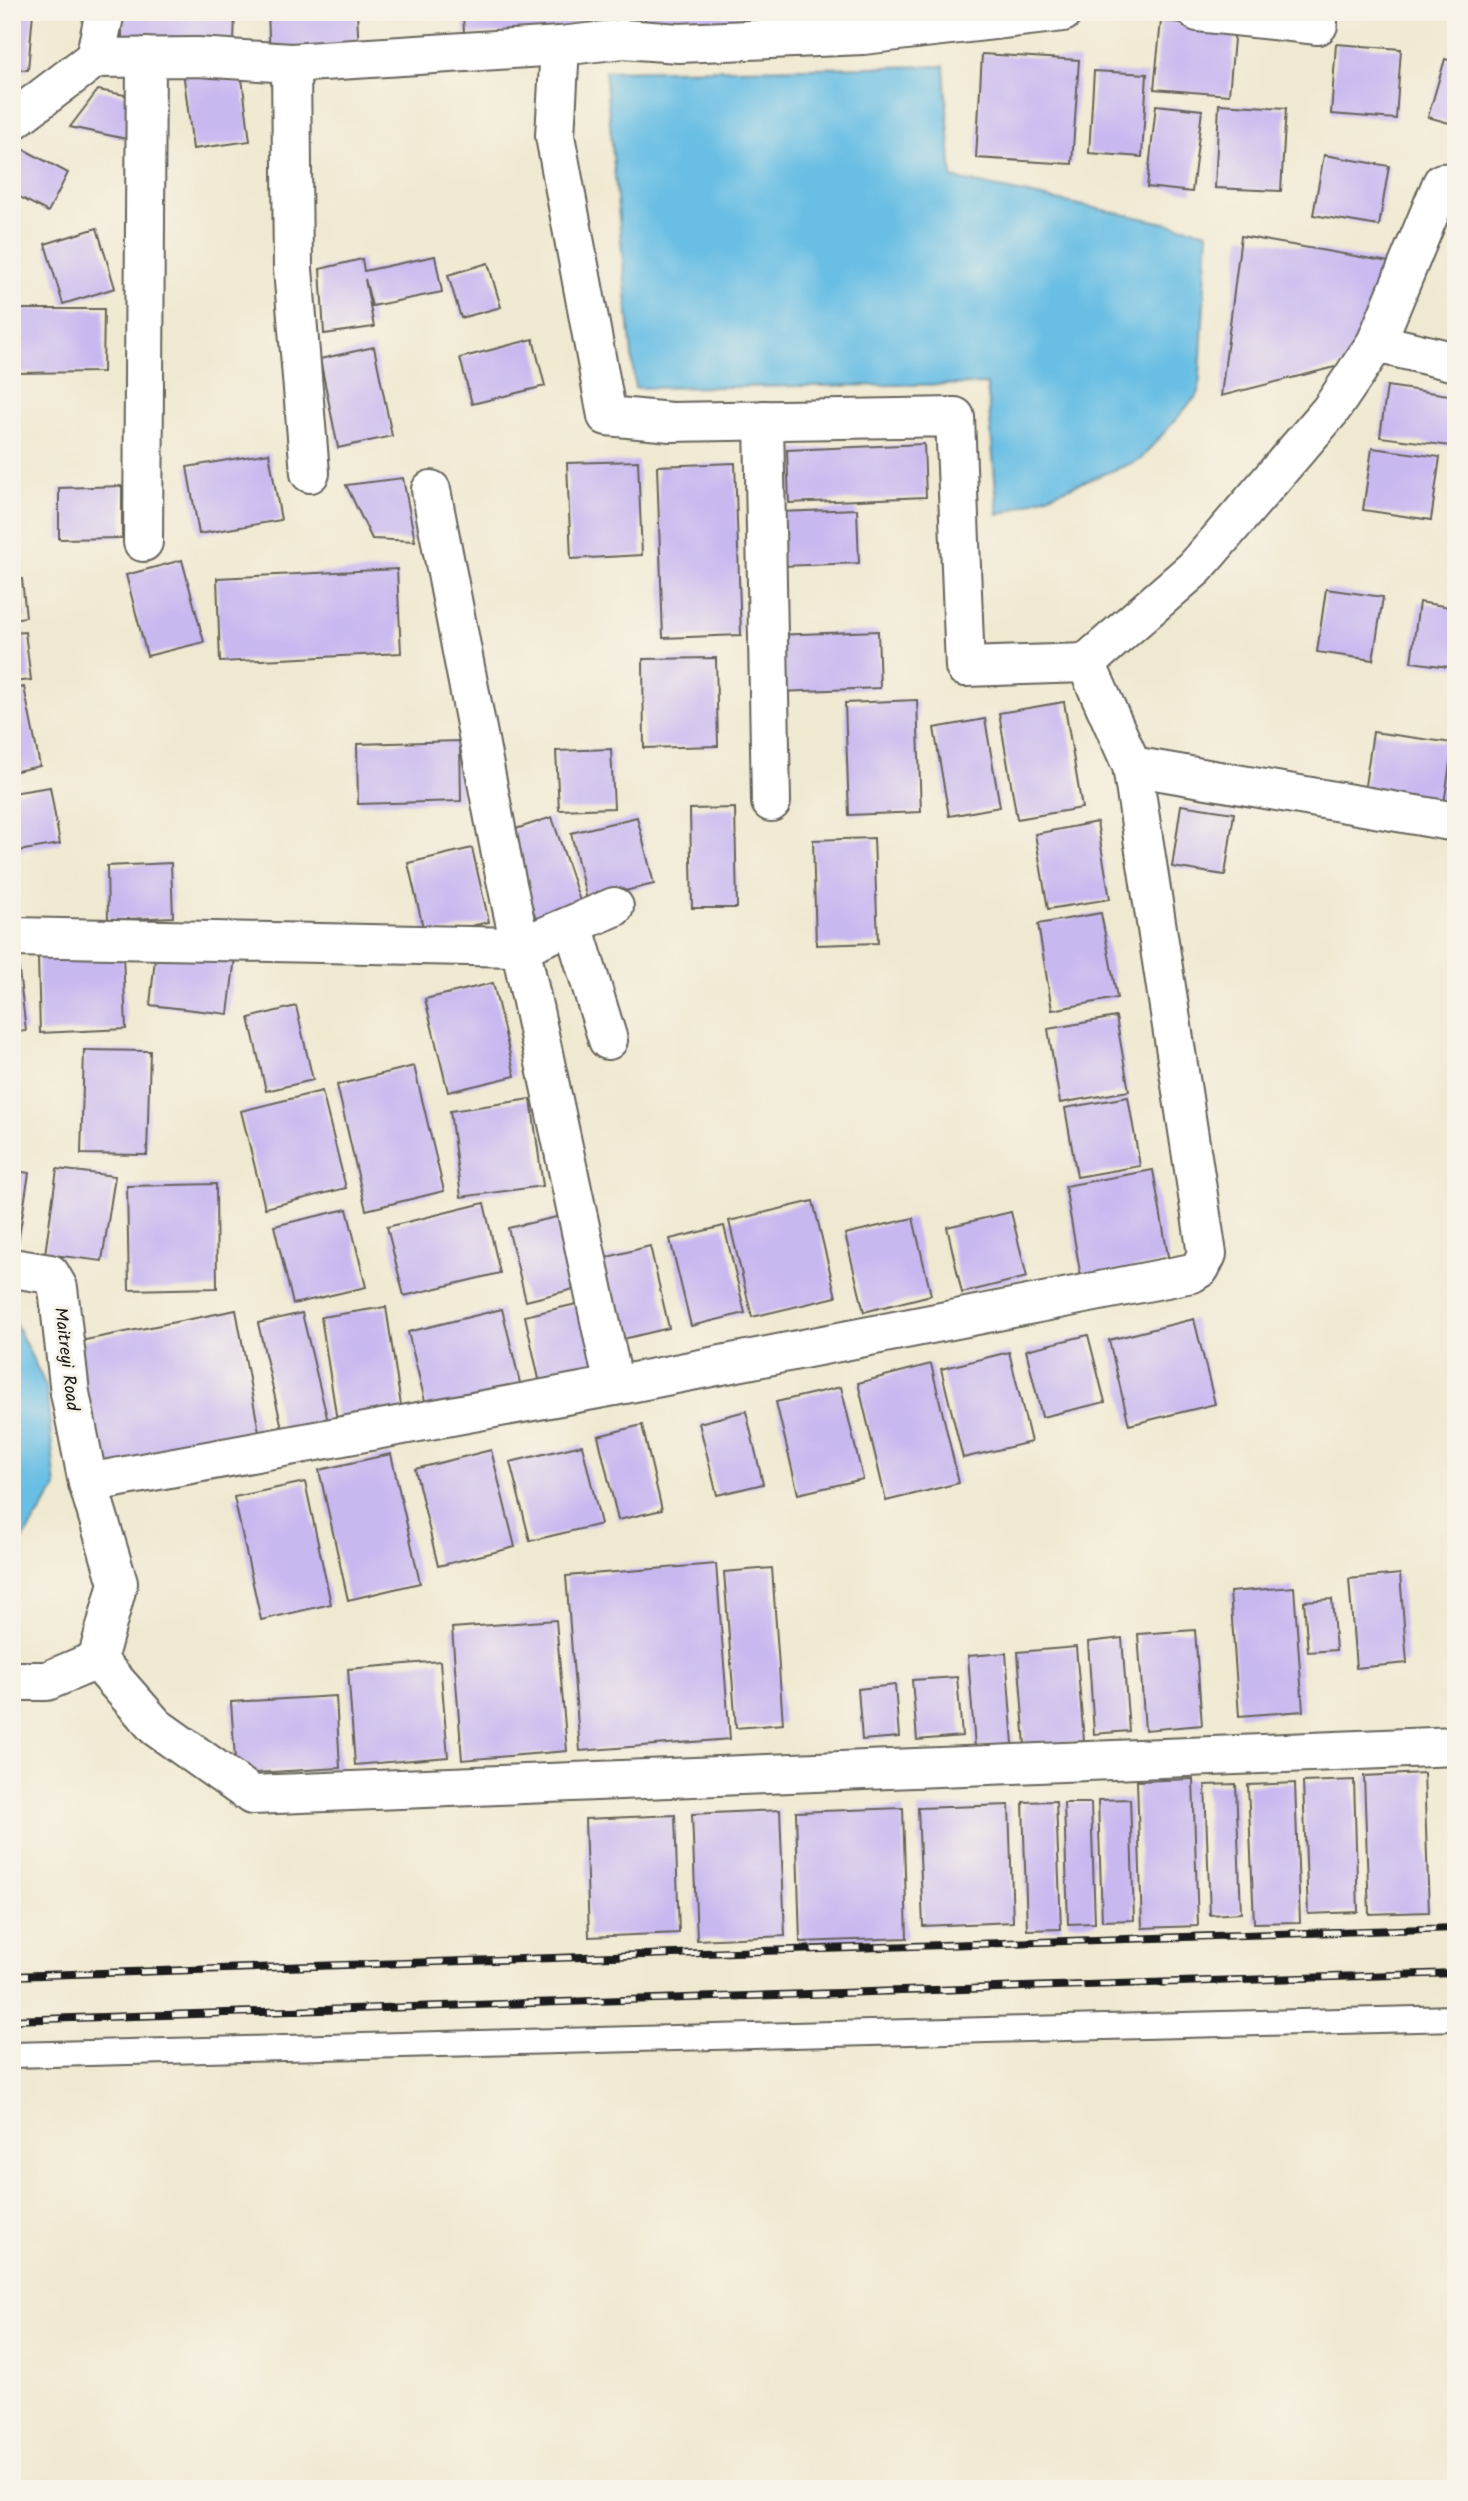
<svg xmlns="http://www.w3.org/2000/svg" width="1468" height="2501" viewBox="0 0 1468 2501" font-family="Kalam,sans-serif">
<style>
.water{fill:#67bee4;stroke:#426d80;stroke-width:2}
.building{fill:#c8b8f0}
.lines{fill:none;stroke-linecap:round;stroke-linejoin:round}
.lane-casing{stroke:#66645b;stroke-width:28}
.street-casing{stroke:#66645b;stroke-width:42}
.lane{stroke:#fff;stroke-width:24}
.street{stroke:#fff;stroke-width:38}
.rail-casing{stroke:#1c1c1c;stroke-width:8}
.rail{stroke:#f7f3e8;stroke-width:5;stroke-dasharray:16;stroke-linecap:butt}
.labels{text-anchor:middle;stroke-width:6;stroke-linejoin:round;paint-order:stroke}
.street-label{font-size:18px;fill:#1c1c1c;stroke:#f7f3e8}
</style>
<rect width="100%" height="100%" fill="#f7f3e8"/>
<filter id="ink" filterUnits="userSpaceOnUse"><feTurbulence type="fractalNoise" baseFrequency=".0143" numOctaves="2"/><feDisplacementMap in="SourceGraphic" scale="14" xChannelSelector="R" yChannelSelector="G"/><feConvolveMatrix kernelMatrix="1 2 1 2 8 2 1 2 1" color-interpolation-filters="sRGB"/></filter>
<filter id="wash" filterUnits="userSpaceOnUse"><feTurbulence type="fractalNoise" baseFrequency=".00686" numOctaves="4" result="noise"/><feDisplacementMap in="SourceGraphic" scale="28" xChannelSelector="R" yChannelSelector="G"/><feGaussianBlur stdDeviation="1.57" result="paint"/><feColorMatrix in="noise" values="0 0 0 0 0 0 0 0 0 0 0 0 0 0 0 0 0 1.4 0 .05"/><feComposite in="paint" operator="in"/></filter>
<g filter="url(#wash)">
<rect width="100%" height="100%" fill="#f0e9d1"/>
<!-- water -->
<g class="water">
<polygon points="944,66 952,178 1208,232 1199,393 1140,460 998,515 987,384 635,388 605,71"/>
<polygon points="12,1317 46,1386 56,1488 12,1556"/>
</g>
<g id="blocks">
<!-- building -->
<g class="building">
<polygon points="12,12 33,12 28,70 12,69"/>
<polygon points="122,12 235,12 234,43 122,41"/>
<polygon points="268,12 357,12 359,53 270,58"/>
<polygon points="463,12 589,12 589,31 464,34"/>
<polygon points="645,12 813,12 813,28 645,26"/>
<polygon points="1161,21 1235,28 1229,95 1154,89"/>
<polygon points="1336,44 1401,49 1396,119 1331,114"/>
<polygon points="982,54 1079,60 1072,164 976,158"/>
<polygon points="1445,59 1456,62 1456,125 1428,117"/>
<polygon points="240,63 250,141 193,149 183,71"/>
<polygon points="1094,71 1147,74 1142,157 1089,153"/>
<polygon points="98,90 136,97 136,141 70,127"/>
<polygon points="1219,104 1286,108 1281,191 1215,188"/>
<polygon points="1156,105 1202,110 1192,192 1147,187"/>
<polygon points="21,148 68,173 48,212 12,193 12,165"/>
<polygon points="1324,155 1389,166 1379,226 1313,215"/>
<polygon points="97,228 115,288 63,304 45,244"/>
<polygon points="1241,236 1389,262 1351,363 1221,396"/>
<polygon points="435,256 442,292 372,306 365,279 374,327 324,334 320,269 362,259 364,271"/>
<polygon points="488,263 501,307 461,318 448,275"/>
<polygon points="12,309 104,309 103,372 12,373"/>
<polygon points="533,339 545,386 472,404 460,358"/>
<polygon points="374,347 392,436 338,448 320,359"/>
<polygon points="1387,386 1456,396 1450,446 1380,437"/>
<polygon points="924,444 926,497 789,503 787,450"/>
<polygon points="1372,448 1440,457 1431,520 1363,510"/>
<polygon points="269,453 281,520 199,534 187,467"/>
<polygon points="638,461 642,555 571,559 567,463"/>
<polygon points="735,463 741,635 663,638 657,466"/>
<polygon points="403,478 415,541 372,539 346,485"/>
<polygon points="122,486 122,538 59,539 59,488"/>
<polygon points="857,509 859,563 782,566 780,512"/>
<polygon points="182,560 204,642 147,656 126,575"/>
<polygon points="397,569 401,653 220,662 217,578"/>
<polygon points="22,579 26,617 12,619 12,580"/>
<polygon points="1326,589 1383,597 1373,660 1317,652"/>
<polygon points="1419,602 1456,608 1456,668 1411,662"/>
<polygon points="878,631 880,688 778,692 775,635"/>
<polygon points="25,632 31,680 12,682 12,633"/>
<polygon points="716,658 718,746 644,748 643,659"/>
<polygon points="24,687 40,766 12,772 12,690"/>
<polygon points="917,700 921,812 849,815 845,703"/>
<polygon points="1064,702 1082,808 1017,819 999,713"/>
<polygon points="985,719 1000,807 949,816 934,728"/>
<polygon points="1373,732 1453,743 1443,811 1363,799"/>
<polygon points="460,741 461,801 358,804 357,744"/>
<polygon points="611,749 614,808 559,810 556,751"/>
<polygon points="1454,771 1456,771 1456,816 1448,815"/>
<polygon points="50,787 60,844 12,852 12,793"/>
<polygon points="1181,805 1234,813 1225,875 1172,867"/>
<polygon points="735,808 737,908 692,908 690,809"/>
<polygon points="552,817 584,913 539,928 507,832"/>
<polygon points="637,817 654,884 587,900 571,833"/>
<polygon points="1097,822 1110,899 1048,909 1035,834"/>
<polygon points="874,838 878,943 816,945 813,840"/>
<polygon points="472,848 489,922 425,936 408,863"/>
<polygon points="171,863 173,917 108,920 107,866"/>
<polygon points="1101,913 1117,998 1052,1010 1038,924"/>
<polygon points="156,949 235,957 228,1014 150,1005"/>
<polygon points="123,953 126,1029 40,1033 38,957"/>
<polygon points="18,962 26,1031 12,1032 12,963"/>
<polygon points="493,983 515,1076 448,1092 425,999"/>
<polygon points="296,1006 313,1080 266,1091 249,1018"/>
<polygon points="1116,1017 1129,1091 1060,1103 1048,1029"/>
<rect x="12" y="1049" width="3" height="106"/>
<polygon points="84,1050 150,1051 147,1155 81,1154"/>
<polygon points="414,1066 444,1191 366,1210 337,1085"/>
<polygon points="322,1091 346,1188 265,1208 241,1111"/>
<polygon points="1128,1097 1140,1166 1077,1177 1065,1108"/>
<polygon points="531,1099 543,1186 461,1197 450,1111"/>
<polygon points="57,1169 115,1176 102,1261 45,1254"/>
<polygon points="12,1170 29,1173 18,1243 12,1242"/>
<polygon points="1153,1170 1169,1262 1081,1277 1065,1186"/>
<polygon points="216,1184 217,1288 129,1290 127,1186"/>
<polygon points="813,1201 836,1297 752,1317 729,1221"/>
<polygon points="484,1203 500,1273 404,1296 387,1227"/>
<polygon points="347,1209 366,1287 293,1304 274,1226"/>
<polygon points="1011,1212 1027,1277 962,1293 947,1227"/>
<polygon points="561,1216 578,1288 526,1301 508,1228"/>
<polygon points="913,1218 931,1295 864,1312 845,1234"/>
<polygon points="724,1226 745,1313 691,1326 670,1239"/>
<polygon points="650,1246 669,1328 619,1340 600,1259"/>
<polygon points="585,1302 602,1373 541,1388 525,1316"/>
<polygon points="386,1307 402,1412 337,1421 321,1317"/>
<polygon points="502,1309 522,1391 428,1413 408,1332"/>
<polygon points="236,1310 260,1437 100,1470 75,1342"/>
<polygon points="302,1313 330,1430 285,1441 258,1323"/>
<polygon points="1194,1319 1215,1404 1129,1425 1109,1340"/>
<polygon points="1088,1335 1105,1402 1042,1417 1026,1350"/>
<polygon points="1009,1352 1031,1442 963,1458 941,1369"/>
<polygon points="931,1364 959,1483 886,1501 858,1383"/>
<polygon points="841,1387 863,1479 798,1494 776,1402"/>
<polygon points="746,1411 763,1484 717,1495 699,1423"/>
<polygon points="642,1425 662,1510 618,1520 598,1436"/>
<polygon points="582,1445 601,1524 530,1541 510,1462"/>
<polygon points="491,1450 515,1547 438,1566 415,1469"/>
<polygon points="391,1454 420,1583 348,1600 319,1470"/>
<polygon points="305,1482 331,1604 261,1620 234,1497"/>
<polygon points="716,1564 730,1739 580,1751 566,1576"/>
<polygon points="772,1568 783,1724 736,1728 724,1572"/>
<polygon points="1400,1574 1407,1663 1356,1668 1349,1579"/>
<polygon points="1294,1587 1303,1711 1239,1716 1230,1592"/>
<polygon points="1332,1599 1336,1650 1308,1652 1304,1601"/>
<polygon points="556,1620 567,1751 462,1760 452,1628"/>
<polygon points="1195,1630 1202,1725 1145,1730 1138,1634"/>
<polygon points="1122,1638 1129,1731 1094,1734 1088,1642"/>
<polygon points="1076,1647 1084,1741 1025,1746 1018,1652"/>
<polygon points="1006,1653 1013,1744 975,1748 968,1656"/>
<polygon points="440,1661 448,1757 355,1765 348,1669"/>
<polygon points="957,1677 962,1736 917,1740 912,1680"/>
<polygon points="895,1685 899,1737 862,1740 858,1689"/>
<polygon points="336,1696 340,1768 236,1774 231,1702"/>
<polygon points="1424,1773 1429,1912 1369,1914 1364,1776"/>
<polygon points="1193,1779 1198,1926 1142,1928 1137,1781"/>
<polygon points="1354,1780 1358,1912 1308,1914 1303,1782"/>
<polygon points="1295,1783 1300,1922 1254,1923 1248,1785"/>
<polygon points="1236,1784 1241,1913 1210,1915 1205,1785"/>
<polygon points="1130,1799 1134,1920 1102,1921 1098,1800"/>
<polygon points="1056,1801 1061,1929 1027,1930 1023,1802"/>
<polygon points="1064,1803 1091,1803 1095,1923 1068,1924"/>
<polygon points="1009,1805 1013,1922 923,1926 918,1808"/>
<polygon points="903,1808 907,1938 800,1942 796,1812"/>
<polygon points="780,1810 785,1936 697,1940 692,1814"/>
<polygon points="675,1815 679,1933 589,1937 585,1819"/>
</g>
</g>
</g>
<g filter="url(#ink)">
<use href="#blocks" fill-opacity="0" stroke="#66645b" stroke-width="2"/>
<g class="lines">
<!-- lane casing -->
<g class="lane-casing">
<polyline id="lane" points="12,2055 1456,2018"/>
</g>
<!-- street casing -->
<g class="street-casing">
<g id="street">
<polyline points="1198,12 1318,25 1318,12"/>
<polyline points="560,46 555,136 607,416 671,422 955,417 965,667 1086,663 1195,568 1330,411 1376,343 1442,183 1456,182"/>
<polyline points="95,58 105,12"/>
<polyline points="291,63 293,269 310,473"/>
<polyline points="12,121 95,58 197,57 291,63 560,46 623,39 679,43 863,35 1063,12"/>
<polyline points="1376,343 1456,362"/>
<polyline points="764,420 771,802"/>
<polyline points="431,490 504,870 614,1386"/>
<polyline points="143,542 146,57"/>
<polyline points="1132,766 1456,822"/>
<polyline points="573,925 608,1040"/>
<polyline points="12,937 520,947 614,907"/>
<polyline points="12,1268 50,1274 58,1288 70,1393 88,1483"/>
<polyline points="97,1660 156,1727 252,1795 1456,1746"/>
<polyline points="12,1681 47,1681 97,1660 118,1583 88,1483 614,1386 1192,1273 1200,1268 1207,1254 1132,766 1086,663"/>
</g>
</g>
<!-- lane -->
<use href="#lane" class="lane"/>
<!-- street -->
<use href="#street" class="street"/>
<!-- rail casing -->
<g class="rail-casing">
<g id="rail">
<polyline points="12,1976 1456,1928"/>
<polyline points="12,2020 1456,1973"/>
</g>
</g>
<!-- rail -->
<use href="#rail" class="rail"/>
</g>
</g>
<g class="labels">
<!-- street labels -->
<g class="street-label">
<text transform="translate(67 1359) rotate(83)" y="6">Maitreyi Road</text>
</g>
</g>
<!-- margin -->
<rect width="1468" height="2501" fill="none" stroke="#f7f3e8" stroke-width="42"/>
</svg>
